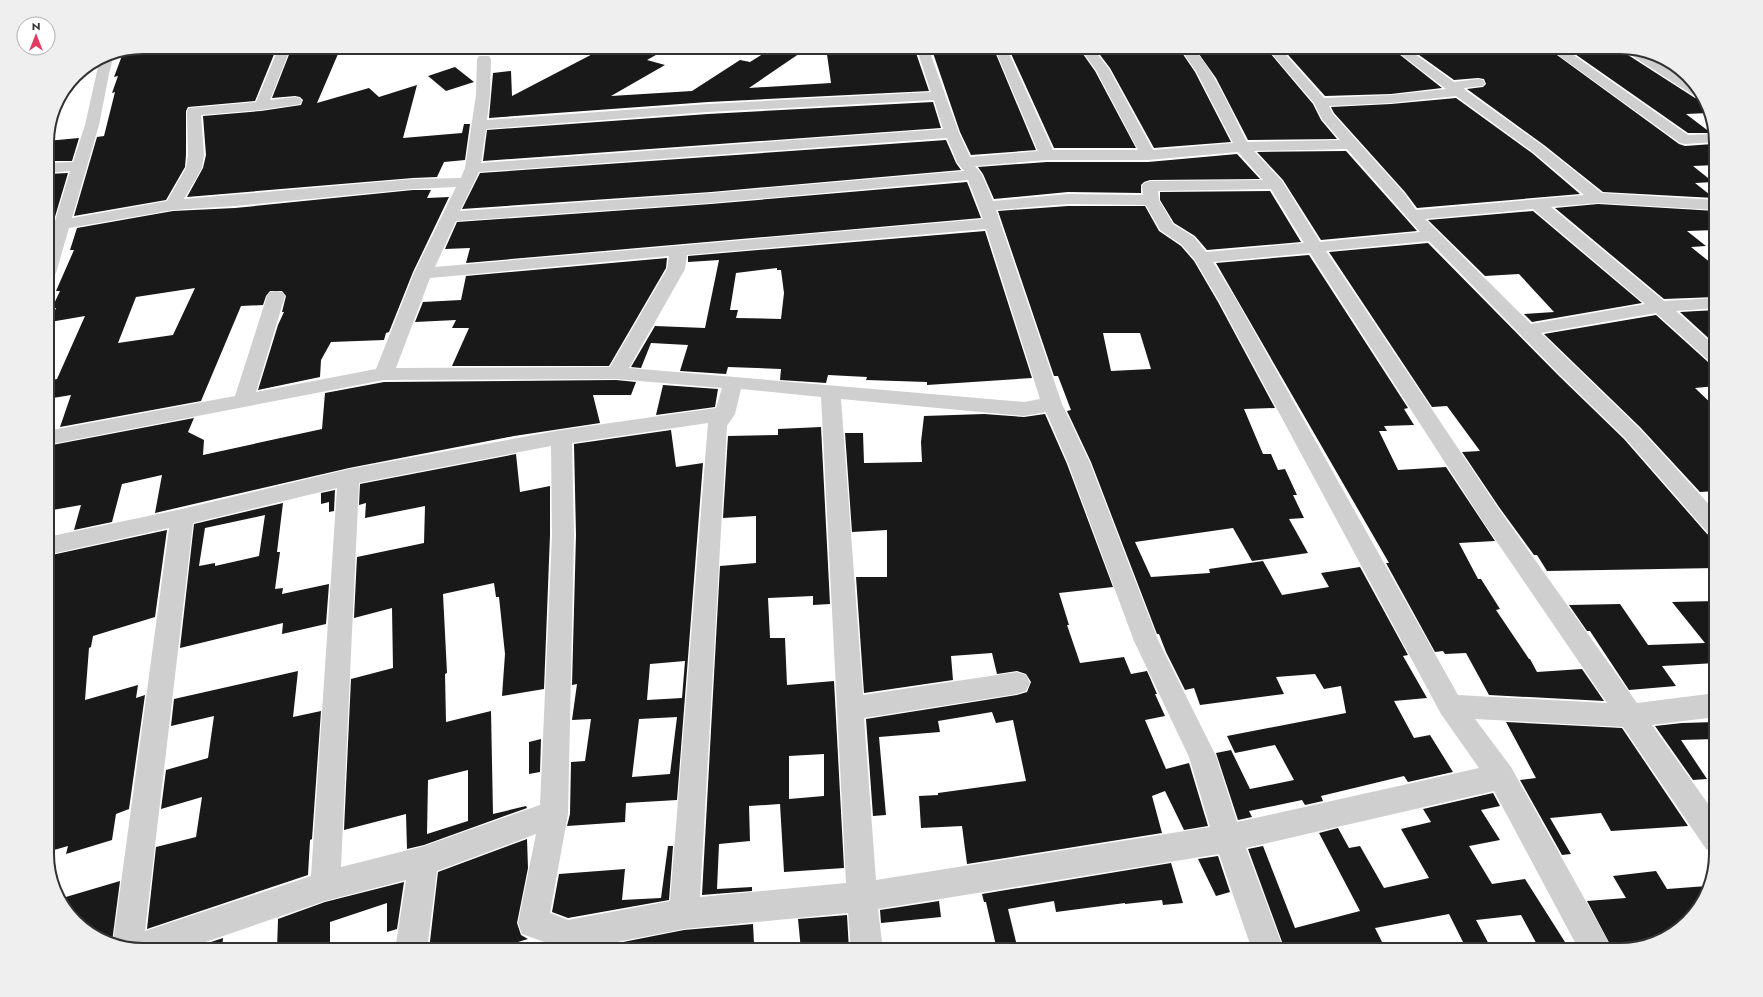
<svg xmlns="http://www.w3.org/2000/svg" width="1763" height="997" viewBox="0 0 1763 997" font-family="Jost,sans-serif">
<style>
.building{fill:#191919;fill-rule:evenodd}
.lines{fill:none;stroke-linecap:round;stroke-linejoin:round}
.minor{fill:#cfcfcf;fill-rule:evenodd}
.rim{fill:none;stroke:#323232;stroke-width:2}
</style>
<rect width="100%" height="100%" fill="#fff"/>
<!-- building -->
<g class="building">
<polygon points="213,47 277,47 255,101 188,107 186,111 186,155 185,167 166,200 74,216 97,137 104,136 115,92 112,93 118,76 114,77 123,53 147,50 145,55"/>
<polygon points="292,47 341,47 317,103 369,88 379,97 417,85 403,138 462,133 464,124 470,124 465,160 444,162 437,177 413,178 187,197 203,168 206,155 203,116 261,111 301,105 303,100 300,97 295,96 272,98"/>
<polygon points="606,47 670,47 647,60 665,65 611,96 692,91 740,60 750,62 774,47 809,47 749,88 831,83 826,47 886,47 887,52 915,50 929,91 708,102 489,118 493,73 511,71 512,96"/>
<polygon points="931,47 993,47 1036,150 971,155 960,132"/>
<polygon points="1008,47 1046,47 1047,49 1078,47 1095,71 1136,148 1054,148"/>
<polygon points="1094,47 1178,47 1195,72 1231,142 1154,148 1110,68"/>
<polygon points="1194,47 1265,47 1313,104 1321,120 1337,139 1248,140 1216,78"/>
<polygon points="1281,47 1390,47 1442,88 1391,94 1325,96"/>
<polygon points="1408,47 1546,47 1679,144 1685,146 1713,144 1716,146 1716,165 1693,166 1713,182 1695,183 1714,198 1603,192 1544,145 1467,89 1483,87 1486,84 1484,79 1478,78 1454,80"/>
<polygon points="1565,47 1620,47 1625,48 1628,55 1695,98 1703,99 1708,113 1686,114 1711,133 1688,133"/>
<polygon points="455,67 474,82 446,91 428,76"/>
<polygon points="1456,98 1532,153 1580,194 1417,208 1405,192 1334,113 1331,107 1391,104"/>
<polygon points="933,102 941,128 483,161 487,130 708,114"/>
<polygon points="79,138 72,161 47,161 47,141"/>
<polygon points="946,140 956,163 961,170 711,192 462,209 480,173"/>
<polygon points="1346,151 1417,231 1321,240 1283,180 1257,152"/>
<polygon points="1237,154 1260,179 1150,180 1144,182 1141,185 1141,193 1068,192 994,199 983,174 978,167 1047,162 1148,162"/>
<polygon points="68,173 54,220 47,221 47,174"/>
<polygon points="967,182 981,218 466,263 470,248 445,249 457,222 711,204"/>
<path d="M413,190H431L427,198L449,197L413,272L389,332L386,333L384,340L331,342L321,360L320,377L258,390L278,325L284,312H282L286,296L282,291H270L266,296L263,305L241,306L201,401L60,427L71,395L47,399V381L57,379L85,316L50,322L56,308H52L60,291H56L74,250H70L77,228L173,211L235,208ZM195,288L173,335L118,343L136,297Z"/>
<polygon points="1270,191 1301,242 1207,250 1195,236 1174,223 1160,200 1160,192"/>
<polygon points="1598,204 1716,211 1716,230 1687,231 1706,246 1691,247 1716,267 1716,297 1664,299 1555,208"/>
<path d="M1068,206H1145L1159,231L1181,246L1194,261L1218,302L1275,408L1244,409L1263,454H1271L1278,470L1285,469L1297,495H1293L1304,518L1289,519L1308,553L1252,561L1233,528L1135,542L1151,577L1210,573L1209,569L1263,561L1282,595L1329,587L1321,573L1360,567L1408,655L1403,656L1427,698L1394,701L1414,738L1430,735L1453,772L1408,782L1404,776L1321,796L1323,801L1305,805L1302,800L1249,811L1252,817L1238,820L1216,753L1231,750L1250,789L1294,780L1275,745L1235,753L1227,736L1346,713L1341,686L1324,689L1315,674L1276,677L1284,694L1200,705L1194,688L1185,690L1166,652L1159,634H1157L1091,462L1067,411L1071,410L1058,376H1054L998,211ZM1103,333H1140L1151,369L1111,371Z"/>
<polygon points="1533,211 1642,303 1532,322 1524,314 1554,312 1519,274 1485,276 1428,220"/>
<path d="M985,231L1032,378L927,385V382L866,380L867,377L828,375L826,383L780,380L781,369L728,367L726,374L680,371L688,345L651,343L641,368L631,367L655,326L705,328L719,260L688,262V256ZM777,268V270H781L784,293L781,319L736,318L738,310H730L736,273Z"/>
<polygon points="1428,243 1559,376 1624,439 1707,534 1714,537 1716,539 1716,568 1547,571 1537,555 1534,555 1499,507 1462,452 1480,451 1447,406 1432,407 1329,252"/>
<polygon points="1309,255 1408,408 1404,409 1414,425 1384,426 1387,431 1379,431 1398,470 1446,467 1495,541 1459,543 1478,579 1481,579 1500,609 1496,610 1529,659 1530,659 1537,672 1582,669 1604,701 1489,695 1466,653 1445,654 1443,651 1435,652 1386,563 1389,563 1216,263"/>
<polygon points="667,258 666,268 609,366 452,366 469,328 452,328 456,320 415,322 423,302 461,300 466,276"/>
<polygon points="1716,310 1716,345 1680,312"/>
<polygon points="1656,315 1708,362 1716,364 1716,386 1695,388 1716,408 1716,491 1700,492 1640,427 1544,334"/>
<polygon points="616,380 636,382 631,395 593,395 600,423 514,436 349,468 155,513 162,475 122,484 112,522 74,530 81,505 47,511 47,446 194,418 188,432 204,440 203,455 322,429 325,393 384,382"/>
<polygon points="663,385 718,389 715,407 656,415"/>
<polygon points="984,414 1024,417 1045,414 1067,464 1113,587 1059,593 1069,625 1067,625 1080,663 1124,657 1131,674 1147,671 1157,694 1155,694 1165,716 1145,720 1166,769 1189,763 1208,826 1184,830 1165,791 1152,796 1162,833 967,864 962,826 921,828 919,796 938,795 938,793 1026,781 1013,720 996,723 992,712 938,721 940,732 879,737 886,815 873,816 866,719 1017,695 1027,692 1031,682 1026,674 1017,671 997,674 992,653 951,656 953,680 864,693 856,577 887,577 887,530 852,532 845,433 863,433 864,463 922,462 921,442 924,416"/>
<path d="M821,427L830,604L813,605V596L768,598L770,638H785L787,685L834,681L844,868L784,872L780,804L749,806L750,841L719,844L717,889L752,887V891L702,895L720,566L756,563V516L723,518L728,436L778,435V429ZM824,754V796L789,799V756Z"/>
<path d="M671,430L676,467L703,463L677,800L626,803L625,822L567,826L570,814L571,762L585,761L591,719L572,720L577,684L572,685L576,535L574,444ZM685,661L682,698L647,700L650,664ZM677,717L670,774L632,777L639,719Z"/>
<path d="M516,454L520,492L550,486V535L544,689L502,696L505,654L499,597H496L494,583L443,594L447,673L445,674L446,722L491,711L493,814L526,806L527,808L424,845L407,849L406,814L344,830L351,679L393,668L392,608L354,618L357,557L424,543L425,506L365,518L366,503L359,505L360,484ZM468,770V821L427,834L428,780Z"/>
<polygon points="335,490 334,511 329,512 329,502 321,504 321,493"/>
<path d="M283,503L277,552H280L275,589L283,588L282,594L329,584L326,624L282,634L283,623L180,648L194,524ZM265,515L259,556L215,566V563L199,566L205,528Z"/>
<polygon points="167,530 155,617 93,636 91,647 89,648 85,700 138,685 136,698 145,695 129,809 116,814 112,840 66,854 68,846 47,852 47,556"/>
<polygon points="1716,601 1716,663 1662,666 1676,686 1629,690 1590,631 1587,631 1569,605 1620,604 1648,645 1705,643 1672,602"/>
<polygon points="298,671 293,717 321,711 312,839 310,840 308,875 147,929 156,847 196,837 202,797 161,809 166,770 208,758 214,716 171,726 174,699"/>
<polygon points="1506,722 1622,728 1688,826 1611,831 1601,813 1550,818 1571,854 1562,855 1520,780 1536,778"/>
<polygon points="1716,722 1716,739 1681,740 1707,779 1693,780 1655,726 1682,723"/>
<polygon points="541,739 540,772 529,774 529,742"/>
<polygon points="1493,793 1500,806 1481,810 1500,840 1469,846 1492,884 1525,879 1570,950 1540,950 1521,915 1476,920 1492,950 1467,950 1449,914 1375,928 1384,946 1362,950 1285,950 1248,849 1263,846 1295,928 1360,911 1319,833 1338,828 1349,848 1360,846 1384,888 1429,878 1401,829 1431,822 1423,809"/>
<polygon points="527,839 528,868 517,923 521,935 528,939 491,950 429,950 438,872"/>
<polygon points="668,846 673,846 669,900 568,918 552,912 559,874 625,869 622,900 661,898"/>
<polygon points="1218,856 1230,892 1216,896 1198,859"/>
<polygon points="1171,863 1183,903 1163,905 1162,900 1125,904 1125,903 1056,912 1054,901 1008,909 1018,950 997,950 986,902 984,902 982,894"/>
<polygon points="1656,871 1667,889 1707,886 1703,902 1668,937 1620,950 1613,950 1587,901 1626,898 1613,876"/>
<polygon points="120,881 112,942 95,937 60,902 59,899"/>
<polygon points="404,882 397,929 387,932 387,903 330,922 330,943 311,950 277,950 278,919 325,902"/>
<polygon points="939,901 941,917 881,923 880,910"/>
<polygon points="847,915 849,950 834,950 834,947 801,950 798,919"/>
<polygon points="753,924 754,943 733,945 733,950 618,950 618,943 684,930"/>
<polygon points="223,938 222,950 187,950"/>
</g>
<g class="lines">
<!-- minor -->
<g class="minor">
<path d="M279,47H291L270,100L295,97L300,98L302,101L300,104L295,105L261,110L201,115L204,155L202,168L184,199L413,179L461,178L465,168L476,95L477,59L479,56H489L491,59L490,95L487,120L708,104L931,92L916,47H928L959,133L970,157L1038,151L994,47H1006L1053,150H1138L1096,70L1079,47H1092L1109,69L1153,150L1233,143L1196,71L1179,47H1192C1213,68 1233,115 1247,142L1340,140L1322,119L1314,103L1266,47H1279L1324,98L1391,95L1446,89L1391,47H1405L1454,82L1478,79L1483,80L1485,83L1483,86L1464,88L1465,90L1543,146L1602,193L1716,200V210L1598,203L1551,207L1664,301L1716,298V308L1676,311L1716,347V363L1709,361L1656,313L1541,333L1639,428L1716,512V536L1708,533L1625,438L1560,375L1429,241L1326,251L1498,508L1637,703L1716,693V717L1652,725L1716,815V853L1706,849L1623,727L1475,719L1511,767L1607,939L1612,950H1579L1494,791L1246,848L1284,950H1252L1219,854L878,909L883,950H851L848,913L684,929L617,942V950H585V947L567,950L522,934L518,923L536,834L437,871L427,950H395L406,880L325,901L182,950H143L113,942L169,528L47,555V537L182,509L349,469L561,430L716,408L722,388L616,379L384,380L47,445V431L235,396L267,296L270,292L276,291L282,292L285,296L256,392L376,369L414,273L456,187L413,189L235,206L173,210L69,228L56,273L53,277L47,278V245L51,232L47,233V223L55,221L70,171L47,173V163L73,162L85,125L100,58L106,54L114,53V54L109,74L99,125L72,218L167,201L186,168L188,155L187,111L189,108L256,102ZM1456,96L1533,152L1584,195L1416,210L1404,193L1333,114L1329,106L1391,103ZM934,100L943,129L481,163L486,129L708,112ZM947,138L957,162L964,171L711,193L460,211L479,172ZM1347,149L1420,232L1320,242L1282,181L1254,151ZM1238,152L1263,180L1150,181L1144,183L1142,186L1143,195L1068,194L993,201L982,175L975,166L1047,160H1148ZM968,180L983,219L435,267L456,221L711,203ZM1271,189L1304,243L1206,252L1194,237L1173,224L1159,200L1158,191ZM1068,204L1146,205L1160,230L1182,245L1195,260L1219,301L1441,714L1479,768L1237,822L1216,756L1158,640L1090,463L1062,404L996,210ZM1533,209L1645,304L1531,324L1425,219ZM986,229L1040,399L1024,402L629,368L685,269L687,255ZM1310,253L1482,520L1607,703L1458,695L1237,301L1213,262ZM669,256L667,269L610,367L396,368L430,278ZM741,389L821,397L846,883L700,897L727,426L735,414ZM841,399L1024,416L1046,412L1068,463L1134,641L1189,757L1210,827L876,880L864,718L1017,694L1026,691L1030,683L1026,675L1017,672L863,695ZM708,423L670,901L568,920L550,913L568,814L574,535L572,443ZM551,446L552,535L540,805L424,846L341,867L359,483ZM337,488L311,876L145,931L193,523Z"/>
<polygon points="1547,47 1562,47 1688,135 1715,134 1716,142 1685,144 1680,143"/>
<polygon points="1629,49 1648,55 1692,82 1700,90 1703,98 1696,97 1629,54 1628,51"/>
</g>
</g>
<!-- crop -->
<path d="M0 0H1763V997H0ZM143 54H1620A89 89 0 0 1 1709 143V854A89 89 0 0 1 1620 943H143A89 89 0 0 1 54 854V143A89 89 0 0 1 143 54Z" fill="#efefef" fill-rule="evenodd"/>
<path class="rim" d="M143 54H1620A89 89 0 0 1 1709 143V854A89 89 0 0 1 1620 943H143A89 89 0 0 1 54 854V143A89 89 0 0 1 143 54Z"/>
<!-- north arrow -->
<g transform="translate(36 36)"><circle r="19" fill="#ffffff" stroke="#adadad"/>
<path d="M0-3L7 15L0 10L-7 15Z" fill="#e23b63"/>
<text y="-6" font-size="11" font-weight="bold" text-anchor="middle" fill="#323232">N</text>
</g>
</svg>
